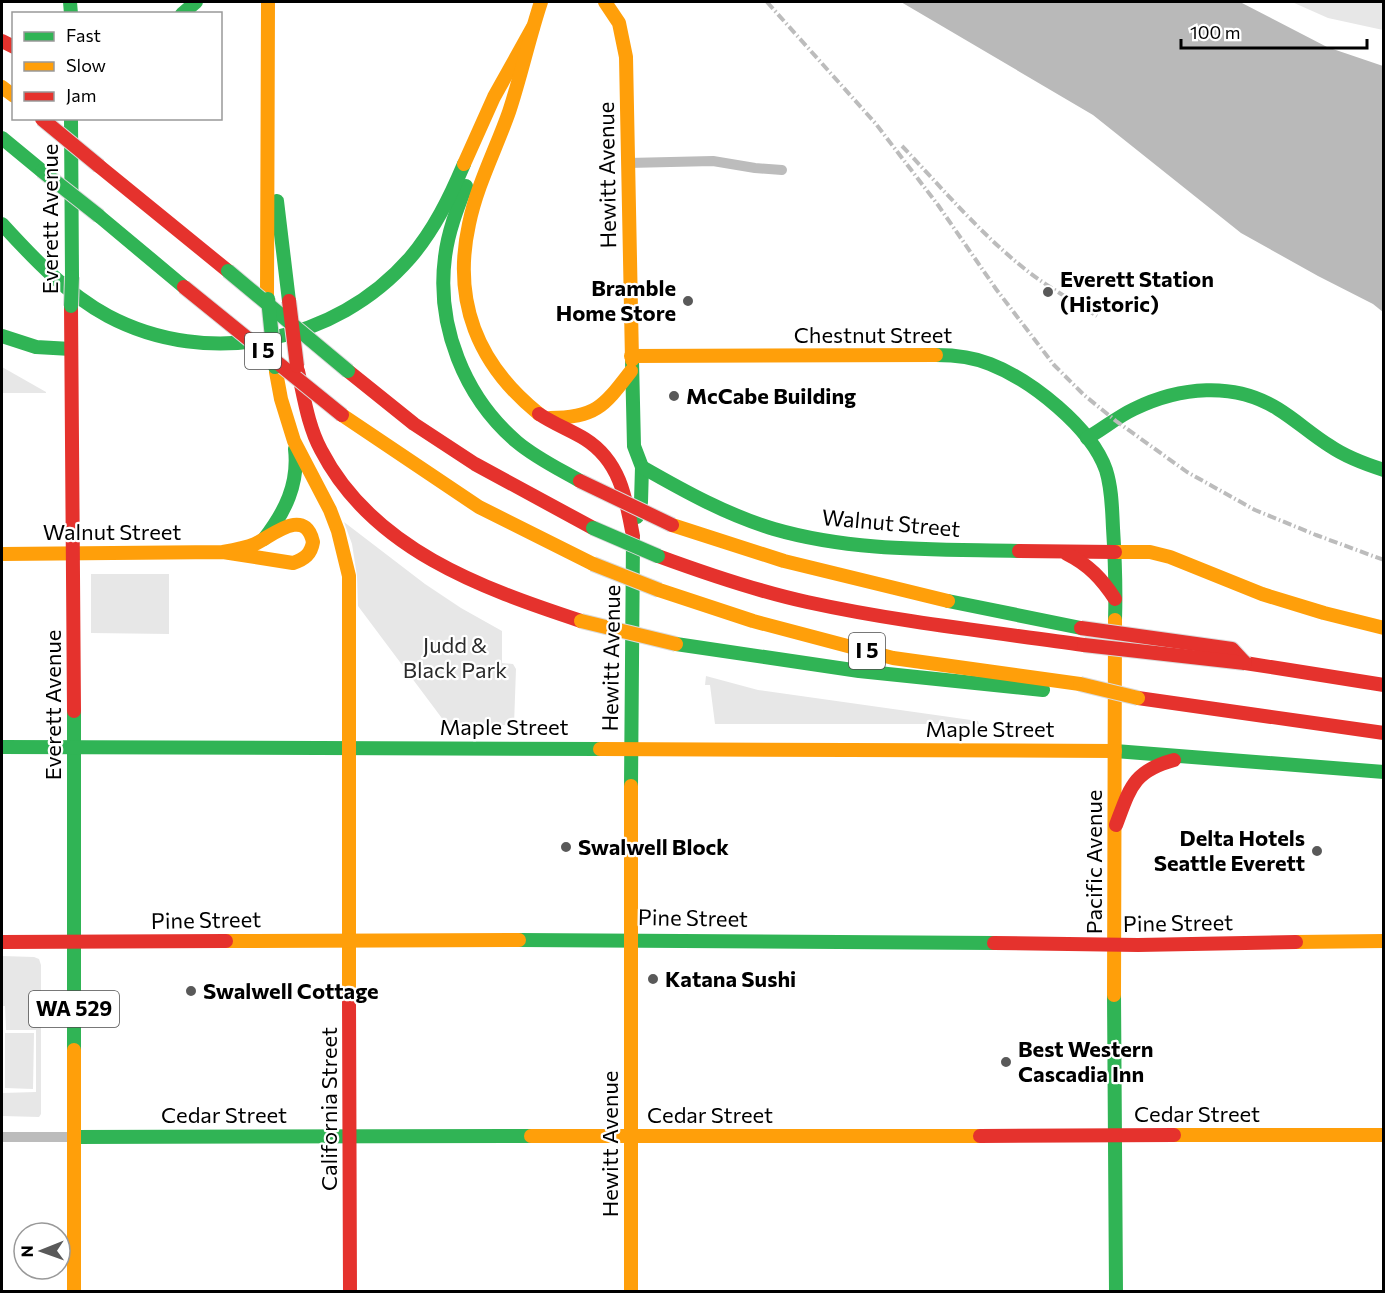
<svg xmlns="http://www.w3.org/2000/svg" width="1385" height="1293" viewBox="0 0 1385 1293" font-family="Commissioner,sans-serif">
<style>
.green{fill:#e7e7e7}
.water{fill:#b9b9b9}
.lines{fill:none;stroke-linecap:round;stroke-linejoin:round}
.street{stroke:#bcbcbc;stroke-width:10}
.fast{stroke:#30b455;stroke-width:14}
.slow{stroke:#ff9f0a;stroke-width:14}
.jam{stroke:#e5322d;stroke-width:14}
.rail{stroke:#bcbcbc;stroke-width:4;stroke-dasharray:9 3 1.5 3;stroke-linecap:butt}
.fast-bridge-casing{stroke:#dbdbdb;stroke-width:16;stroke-linecap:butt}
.slow-bridge-casing{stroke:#dbdbdb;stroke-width:16;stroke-linecap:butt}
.jam-bridge-casing{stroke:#dbdbdb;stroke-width:16;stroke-linecap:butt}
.fast-bridge{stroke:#30b455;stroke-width:14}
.slow-bridge{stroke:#ff9f0a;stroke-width:14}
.jam-bridge{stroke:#e5322d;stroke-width:14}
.poi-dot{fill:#595959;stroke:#fff;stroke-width:2}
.labels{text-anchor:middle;stroke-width:4.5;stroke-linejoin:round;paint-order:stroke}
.shield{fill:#fff;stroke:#4c4c4c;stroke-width:1.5}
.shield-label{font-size:21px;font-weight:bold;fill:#000}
.street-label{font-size:22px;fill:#000;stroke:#fff}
.poi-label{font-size:22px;font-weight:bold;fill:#000;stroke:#fff;text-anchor:start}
.park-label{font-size:22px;fill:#2b2b2b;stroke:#fff}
</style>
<rect width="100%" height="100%" fill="#fff"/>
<!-- green -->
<g class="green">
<polygon points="1292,2 1383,2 1383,30 1328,18"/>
<polygon points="2,367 46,392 46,393 2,393"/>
<polygon points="344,522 425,584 461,608 502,631 502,663 513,664 516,669 514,725 447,725 358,606 357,576 352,544"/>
<polygon points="91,574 169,574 169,634 91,633"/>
<polygon points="706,676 758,690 978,721 979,724 715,724 710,685 705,685"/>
<polygon points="2,956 34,957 39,959 41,965 41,1114 39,1117 2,1116 2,1073 2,1093 36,1092 36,1030 6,1030 5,1006 2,1006"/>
<polygon points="5,1033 34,1033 33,1089 5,1088"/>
</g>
<!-- water -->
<polygon class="water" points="901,2 1240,2 1327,47 1383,66 1383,312 1373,304 1318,276 1241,233 1093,115"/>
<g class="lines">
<!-- street -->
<g class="street">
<polyline points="628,163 713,161 755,168 782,170"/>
<polyline points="2,1137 74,1137"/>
</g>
<!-- fast -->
<g class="fast">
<polyline points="70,2 71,14"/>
<polyline points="182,14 196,2"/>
<polyline points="71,118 72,277"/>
<polyline points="2,138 42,171"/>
<path d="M466,186C457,209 448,232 445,257C436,325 464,397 517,442C536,458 559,469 580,481"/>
<polyline points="277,201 289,301"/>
<polyline points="99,216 184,287"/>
<path d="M2,224C33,258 67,294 108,316C208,369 336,343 410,258C434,230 450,197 464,164"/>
<polyline points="2,336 36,347 71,349"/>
<path d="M936,355C954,355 973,357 990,364C1031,380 1091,427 1106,470C1112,489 1112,509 1113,528C1115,559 1116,589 1115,620"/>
<polyline points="632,360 634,446 642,467 641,502 637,517"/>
<path d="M1087,438C1103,429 1117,417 1134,409C1179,387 1234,381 1278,409C1296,420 1312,435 1330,446C1346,457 1365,464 1384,470"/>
<path d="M642,467C684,491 727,515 774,529C853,552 937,549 1019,551"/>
<path d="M264,539C285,512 299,484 295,449"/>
<polyline points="948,601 1081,628"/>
<polyline points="676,644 859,671 1043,690"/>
<polyline points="74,711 74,1050"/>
<polyline points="2,747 600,749"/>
<polyline points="1115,751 1384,772"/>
<polyline points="631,786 633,539"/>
<polyline points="519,940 994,943"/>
<polyline points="1114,995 1116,1292"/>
<polyline points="74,1137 531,1136"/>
</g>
<!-- slow -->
<g class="slow">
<polyline points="605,2 619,23 626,57 632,360"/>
<polyline points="2,87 14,96"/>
<polyline points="464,164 494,97 533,27"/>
<polyline points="267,297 268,2"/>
<polyline points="631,356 936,355"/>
<polyline points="276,372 281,399 294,441 330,510 338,531 349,576 349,747"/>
<path d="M539,414C478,365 452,301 469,224C477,185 496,149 509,112C521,76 529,38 541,2"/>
<polyline points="342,415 479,507 593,564"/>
<path d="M550,418C596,418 604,406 631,371"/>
<polyline points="672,525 784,561 948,601"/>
<polyline points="1115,552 1150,552 1170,557 1262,594 1324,613 1384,628"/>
<path d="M2,554L223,552L293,563C305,559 311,554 313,542C305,506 272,536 255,544C245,548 234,550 223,552"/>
<polyline points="659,590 753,621 893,658 1080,684"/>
<polyline points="349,747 349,998"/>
<polyline points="600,749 1115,751"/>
<polyline points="226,941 519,940"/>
<polyline points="1296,942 1384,941"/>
<polyline points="1114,995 1115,620"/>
<polyline points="74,1050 74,1292"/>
<polyline points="1174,1135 1384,1135"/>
<polyline points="531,1136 980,1136"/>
<polyline points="631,1292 631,786"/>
</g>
<!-- jam -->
<g class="jam">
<polyline points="2,41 14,47"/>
<polyline points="99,166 228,271"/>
<polyline points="71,306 74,711"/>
<path d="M298,371C304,397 308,426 321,450C372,549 481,588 581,621"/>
<polyline points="348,371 414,424 475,464 593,528"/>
<path d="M539,414C554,424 570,430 585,439C620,461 626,498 633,536"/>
<polyline points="1019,551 1115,552"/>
<path d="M1067,554C1089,565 1102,579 1115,599"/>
<path d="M658,556C707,574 756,591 807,602C898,622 992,632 1084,645"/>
<polyline points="1245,663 1384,685"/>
<polyline points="1138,698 1384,733"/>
<path d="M1116,825C1130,788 1133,771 1174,760"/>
<polyline points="2,942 226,941"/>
<polyline points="994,943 1138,945 1296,942"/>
<polyline points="349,998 350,1292"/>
<polyline points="980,1136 1174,1135"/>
</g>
<!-- rail -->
<g class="rail">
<polyline points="767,2 876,124 938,205 996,289 1054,365 1084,395 1116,421 1187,472 1255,510 1316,535 1384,560"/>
<path d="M902,146C943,189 983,237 1030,273C1051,289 1075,302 1097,316"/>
</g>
<!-- fast-bridge casing -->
<g class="fast-bridge-casing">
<g id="fast-bridge">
<polyline points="42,171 99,216"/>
<polyline points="228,271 348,371"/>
<polyline points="268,299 275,367"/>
<polyline points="71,306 72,277"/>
<polyline points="593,528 658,556"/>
</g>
</g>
<!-- slow-bridge casing -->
<g class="slow-bridge-casing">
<g id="slow-bridge">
<polyline points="593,564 659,590"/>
<polyline points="581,621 676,644"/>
<polyline points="1080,684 1138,698"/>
</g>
</g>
<!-- jam-bridge casing -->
<g class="jam-bridge-casing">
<g id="jam-bridge">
<polyline points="42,119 99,166"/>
<polyline points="184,287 342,415"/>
<polyline points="289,301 297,366"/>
<polyline points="580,481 672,525"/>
<polyline points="1081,628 1232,649 1245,663"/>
<polyline points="1084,645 1245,663"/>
</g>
</g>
<!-- fast-bridge -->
<use href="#fast-bridge" class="fast-bridge"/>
<!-- slow-bridge -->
<use href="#slow-bridge" class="slow-bridge"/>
<!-- jam-bridge -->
<use href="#jam-bridge" class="jam-bridge"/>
</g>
<!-- markers -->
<g class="poi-dot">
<circle cx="1048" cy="292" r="6"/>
<circle cx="688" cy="301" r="6"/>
<circle cx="674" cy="396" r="6"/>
<circle cx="566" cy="847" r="6"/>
<circle cx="1317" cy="851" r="6"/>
<circle cx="653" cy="979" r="6"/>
<circle cx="191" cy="991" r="6"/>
<circle cx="1006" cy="1062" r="6"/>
</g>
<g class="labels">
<!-- shield labels -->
<g class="shield">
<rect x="245" y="333" width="36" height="36" rx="4.5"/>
<rect x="849" y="633" width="36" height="36" rx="4.5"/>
<rect x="29" y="991" width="90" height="36" rx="4.5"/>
</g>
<g class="shield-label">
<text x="263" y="358">I 5</text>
<text x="867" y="658">I 5</text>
<text x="74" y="1016">WA 529</text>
</g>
<!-- street labels -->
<g class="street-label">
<text transform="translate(607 175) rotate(-91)" y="8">Hewitt Avenue</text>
<text transform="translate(50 219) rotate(-90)" y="8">Everett Avenue</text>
<text x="873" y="343">Chestnut Street</text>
<text transform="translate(891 523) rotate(5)" y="8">Walnut Street</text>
<text x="112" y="540">Walnut Street</text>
<text transform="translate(611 658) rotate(-89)" y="8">Hewitt Avenue</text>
<text transform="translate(53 705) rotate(-90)" y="8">Everett Avenue</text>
<text x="504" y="735">Maple Street</text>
<text x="990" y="737">Maple Street</text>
<text transform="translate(1094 862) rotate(-90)" y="8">Pacific Avenue</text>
<text transform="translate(693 918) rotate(1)" y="8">Pine Street</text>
<text transform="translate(206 920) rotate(-1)" y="8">Pine Street</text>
<text transform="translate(1178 923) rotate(-1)" y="8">Pine Street</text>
<text transform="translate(329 1109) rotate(-90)" y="8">California Street</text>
<text x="1197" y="1122">Cedar Street</text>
<text x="224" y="1123">Cedar Street</text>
<text x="710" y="1123">Cedar Street</text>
<text transform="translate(610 1144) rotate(-90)" y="8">Hewitt Avenue</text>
</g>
<!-- poi labels -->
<g class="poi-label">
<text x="1060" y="287">Everett Station<tspan x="1060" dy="25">(Historic)</tspan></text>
<text x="676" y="296" text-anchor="end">Bramble<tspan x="676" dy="25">Home Store</tspan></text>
<text x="686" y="404">McCabe Building</text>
<text x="1305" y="846" text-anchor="end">Delta Hotels<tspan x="1305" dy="25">Seattle Everett</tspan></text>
<text x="578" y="855">Swalwell Block</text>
<text x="665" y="987">Katana Sushi</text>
<text x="203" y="999">Swalwell Cottage</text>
<text x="1018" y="1057">Best Western<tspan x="1018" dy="25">Cascadia Inn</tspan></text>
</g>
<!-- park labels -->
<g class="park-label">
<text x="455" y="653">Judd &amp;<tspan x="455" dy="25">Black Park</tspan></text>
</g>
</g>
<!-- border -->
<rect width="1385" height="1293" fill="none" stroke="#000000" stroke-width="6"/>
<!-- legend -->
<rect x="12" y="12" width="210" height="108" fill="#ffffff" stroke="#999999" stroke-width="1.5"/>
<rect x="24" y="32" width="30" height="9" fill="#30b455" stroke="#999999" stroke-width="1.5"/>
<text x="66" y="42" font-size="18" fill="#000000">Fast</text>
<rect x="24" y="62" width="30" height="9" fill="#ff9f0a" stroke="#999999" stroke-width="1.5"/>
<text x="66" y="72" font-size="18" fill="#000000">Slow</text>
<rect x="24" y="92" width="30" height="9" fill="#e5322d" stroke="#999999" stroke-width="1.5"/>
<text x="66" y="102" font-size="18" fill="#000000">Jam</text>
<!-- north arrow -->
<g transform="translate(42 1251) rotate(269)"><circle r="28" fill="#ffffff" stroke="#999999" stroke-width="1.5"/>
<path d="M0-4.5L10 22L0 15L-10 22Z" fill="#595959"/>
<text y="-9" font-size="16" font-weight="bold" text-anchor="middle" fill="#000000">N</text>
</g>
<!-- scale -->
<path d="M1181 39v9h186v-9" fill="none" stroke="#000000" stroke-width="3"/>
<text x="1190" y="39" font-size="18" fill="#000000" stroke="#ffffff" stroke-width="4.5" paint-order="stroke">100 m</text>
</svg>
